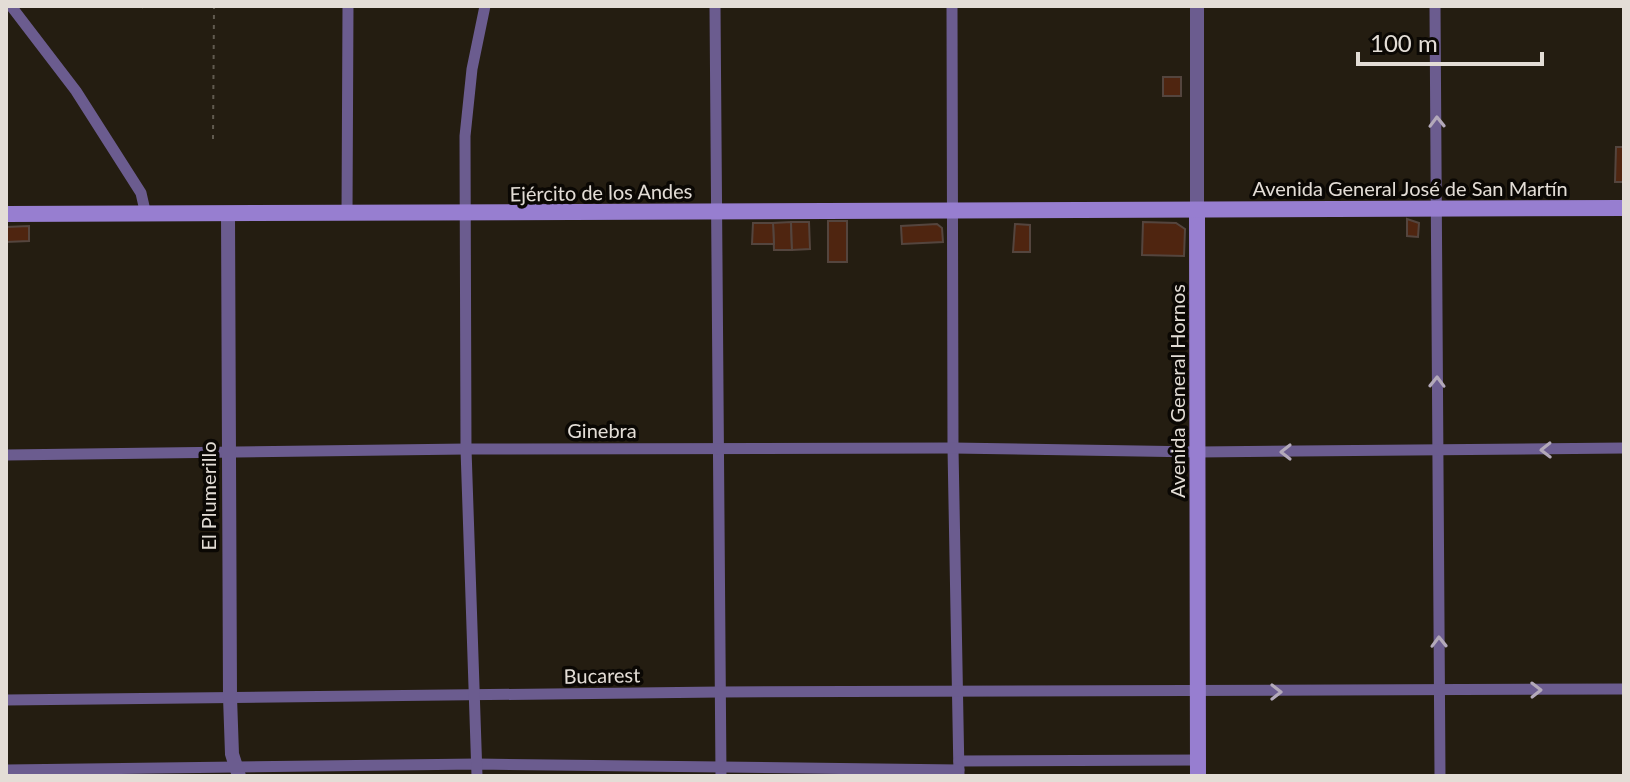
<svg xmlns="http://www.w3.org/2000/svg" width="1630" height="782" viewBox="0 0 1630 782" font-family="Lato,sans-serif">
<style>
.building{fill:#4f2510;stroke:#54453e;stroke-width:2}
.lines{fill:none;stroke-linecap:round;stroke-linejoin:round}
.path{stroke:#615b50;stroke-width:2;stroke-dasharray:4 6;stroke-linecap:butt}
.minor{stroke:#6b5c8f;stroke-width:11}
.tertiary{stroke:#6b5c8f;stroke-width:14}
.secondary{stroke:#977ed0;stroke-width:16}
.oneway{stroke:#b3a9ba}
.labels{text-anchor:middle;stroke-width:7;stroke-linejoin:round;paint-order:stroke}
.street-label{font-size:20px;fill:#e3ddd6;stroke:#0b0804}
</style>
<rect width="100%" height="100%" fill="#241d11"/>
<!-- building -->
<g class="building">
<rect x="1163" y="77" width="18" height="19"/>
<polygon points="1616,147 1624,147 1624,182 1615,182"/>
<polygon points="1407,219 1419,223 1418,237 1407,236"/>
<rect x="828" y="221" width="19" height="41"/>
<polygon points="791,222 792,250 774,250 773,223"/>
<polygon points="791,222 809,222 810,249 792,250"/>
<polygon points="1143,222 1176,223 1185,229 1184,256 1142,255"/>
<polygon points="753,223 773,223 774,244 752,244"/>
<polygon points="937,224 942,228 943,242 902,244 901,226"/>
<polygon points="1015,224 1030,225 1030,252 1013,252"/>
<polygon points="29,226 29,241 6,242 6,227"/>
</g>
<g class="lines">
<!-- path -->
<g class="path">
<polyline points="142,6 143,8"/>
<polyline points="213,139 214,6"/>
</g>
<!-- minor -->
<g class="minor">
<polyline points="11,6 76,91 141,193 146,215"/>
<polyline points="715,6 721,776"/>
<polyline points="952,6 953,448 959,775"/>
<polyline points="1435,6 1440,776"/>
<polyline points="347,214 348,6"/>
<polyline points="6,455 466,449 953,448 1199,452 1624,448"/>
<polyline points="6,700 720,692 1624,689"/>
<polyline points="959,761 1198,760"/>
<polyline points="6,770 477,764 959,770"/>
<polyline points="477,776 466,449 465,136 472,69 485,6"/>
</g>
<!-- tertiary -->
<g class="tertiary">
<polyline points="1197,211 1197,6"/>
<polyline points="228,214 230,697 232,754 239,776"/>
</g>
<!-- secondary -->
<g class="secondary">
<polyline points="1197,211 1198,776"/>
<polyline points="6,214 1624,208"/>
</g>
</g>
<!-- one-way arrows -->
<defs><path id="oneway-chevron" d="M-2-3.5L2.5 0L-2 3.5" fill="none" stroke-width="1.6" stroke-linecap="round" stroke-linejoin="round" transform="scale(2)"/></defs>
<g class="oneway">
<use href="#oneway-chevron" transform="translate(1437 122) rotate(-91)"/>
<use href="#oneway-chevron" transform="translate(1437 382) rotate(-89)"/>
<use href="#oneway-chevron" transform="translate(1546 450) rotate(179)"/>
<use href="#oneway-chevron" transform="translate(1286 452) rotate(180)"/>
<use href="#oneway-chevron" transform="translate(1439 642) rotate(-91)"/>
<use href="#oneway-chevron" transform="translate(1536 690) rotate(-1)"/>
<use href="#oneway-chevron" transform="translate(1276 692)"/>
</g>
<g class="labels">
<!-- street labels -->
<g class="street-label">
<text x="1410" y="196">Avenida General José de San Martín</text>
<text transform="translate(601 193) rotate(-1)" y="7">Ejército de los Andes</text>
<text transform="translate(1178 391) rotate(-90)" y="7">Avenida General Hornos</text>
<text x="602" y="438">Ginebra</text>
<text transform="translate(209 496) rotate(-90)" y="7">El Plumerillo</text>
<text transform="translate(602 676) rotate(-1)" y="7">Bucarest</text>
</g>
</g>
<!-- border -->
<rect width="1630" height="782" fill="none" stroke="#e3ddd6" stroke-width="16"/>
<!-- scale -->
<path d="M1358 52v12h184v-12" fill="none" stroke="#e3ddd6" stroke-width="4"/>
<text x="1370" y="52" font-size="24" fill="#e3ddd6" stroke="#0b0804" stroke-width="6" paint-order="stroke">100 m</text>
</svg>
